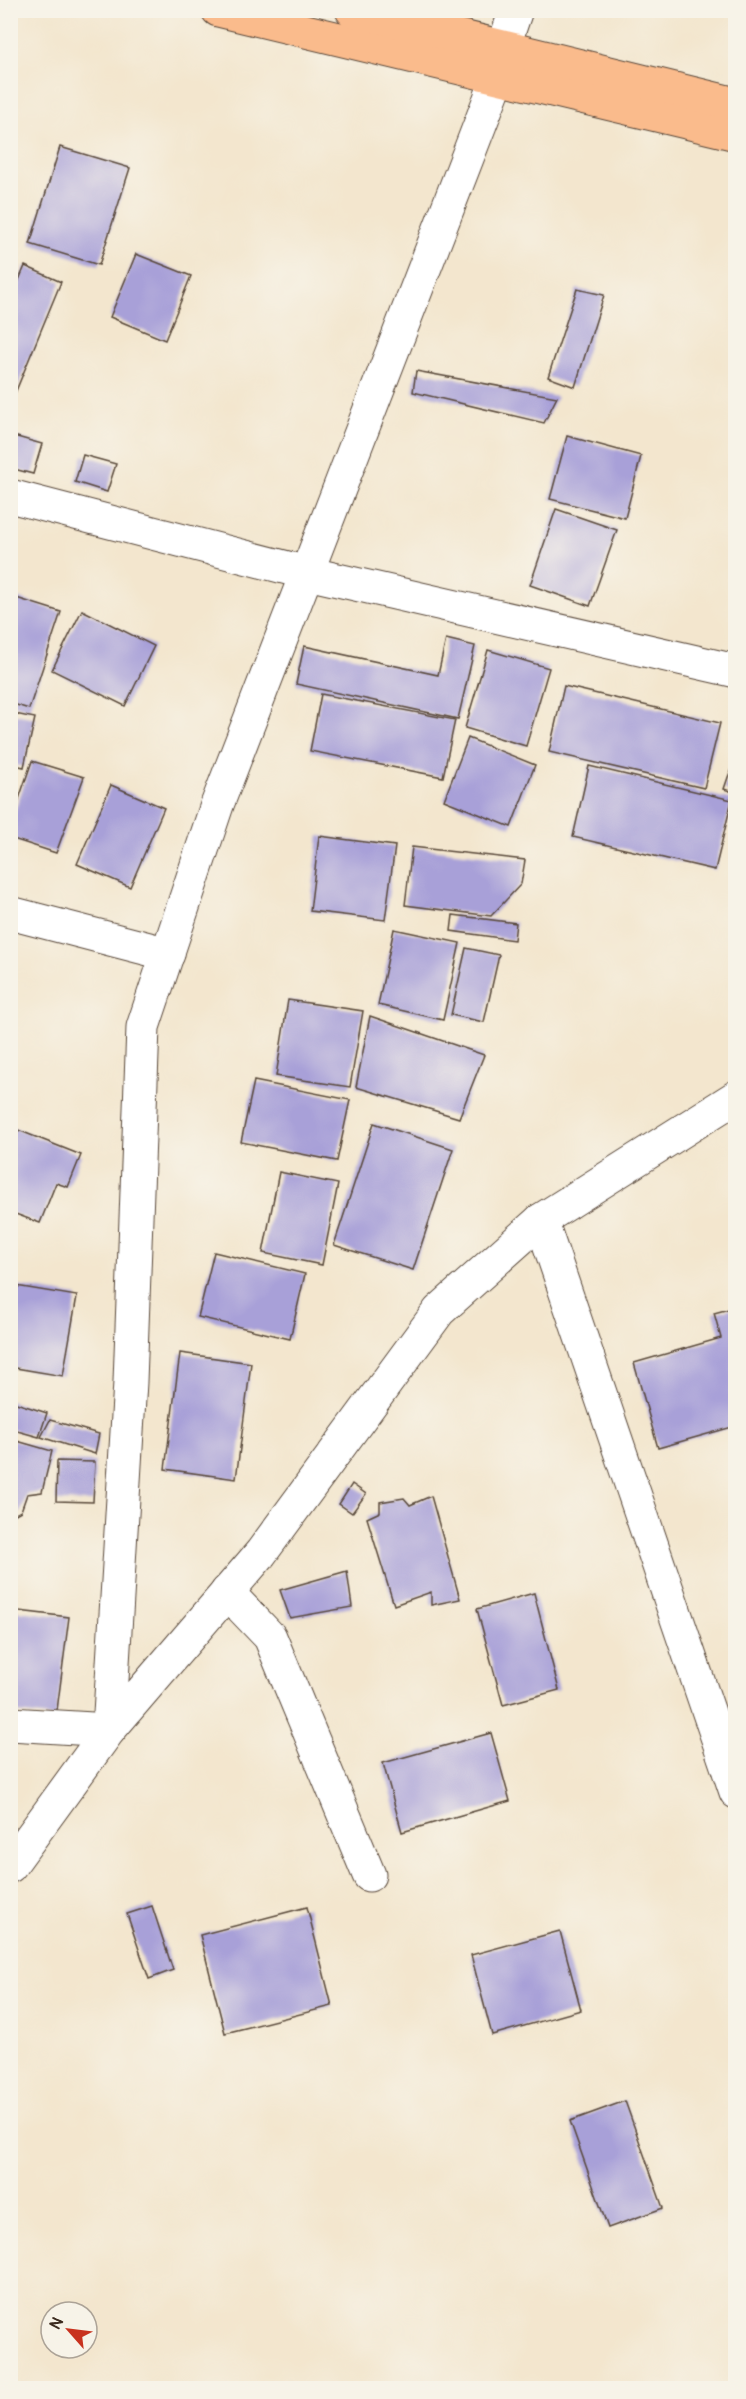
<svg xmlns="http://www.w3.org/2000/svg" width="746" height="2399" viewBox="0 0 746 2399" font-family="Pangolin,sans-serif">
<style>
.building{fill:#a8a0d8}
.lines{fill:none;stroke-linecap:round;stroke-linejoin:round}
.street-casing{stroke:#574638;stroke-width:35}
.primary-casing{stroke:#574638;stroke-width:35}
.street{stroke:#fff;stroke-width:33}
.primary{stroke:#fabb8c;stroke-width:33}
</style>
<rect width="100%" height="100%" fill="#f7f3e8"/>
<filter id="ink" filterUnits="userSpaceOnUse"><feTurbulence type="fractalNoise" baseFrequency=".0167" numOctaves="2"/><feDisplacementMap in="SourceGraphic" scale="12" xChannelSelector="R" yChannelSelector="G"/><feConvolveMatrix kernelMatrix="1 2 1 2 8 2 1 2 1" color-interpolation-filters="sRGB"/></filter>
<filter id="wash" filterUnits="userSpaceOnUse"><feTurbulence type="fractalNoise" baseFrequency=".008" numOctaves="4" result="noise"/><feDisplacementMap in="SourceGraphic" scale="24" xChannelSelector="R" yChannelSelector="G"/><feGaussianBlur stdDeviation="1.35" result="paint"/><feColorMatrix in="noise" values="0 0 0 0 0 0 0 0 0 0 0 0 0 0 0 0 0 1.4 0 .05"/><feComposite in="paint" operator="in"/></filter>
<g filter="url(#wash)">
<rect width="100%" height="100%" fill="#f3e6ce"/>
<g id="blocks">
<!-- building -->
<g class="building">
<polygon points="60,147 130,168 99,265 30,244"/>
<polygon points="136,254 191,276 165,340 110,317"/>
<polygon points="25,266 61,282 13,398 10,397 10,301"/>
<polygon points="577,289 604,295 575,387 548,377"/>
<polygon points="416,371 557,397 544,423 413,392"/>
<polygon points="10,435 42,444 33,474 10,468"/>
<polygon points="567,436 641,456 625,518 550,499"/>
<polygon points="83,455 116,464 107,492 75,482"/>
<polygon points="556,509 617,530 590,606 530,585"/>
<polygon points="10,596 61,612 29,709 10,703"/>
<polygon points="82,610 154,646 125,706 52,670"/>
<polygon points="446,639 475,646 458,719 296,684 304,646 438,675"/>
<polygon points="488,650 549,668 526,746 465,728"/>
<polygon points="564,686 720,723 704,788 549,752"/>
<polygon points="321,694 455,720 443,777 310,751"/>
<polygon points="10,713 35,718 24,767 10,764"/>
<polygon points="468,738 535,765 511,827 444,800"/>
<polygon points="735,757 736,757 736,793 724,789"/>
<polygon points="32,761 84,777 56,853 10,838 10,825"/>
<polygon points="589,766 732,800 715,870 573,837"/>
<polygon points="111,785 164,808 130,887 77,864"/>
<polygon points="319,836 395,846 385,920 310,911"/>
<polygon points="412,847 525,860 521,884 491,916 405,905"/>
<polygon points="453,915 516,923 514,940 451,931"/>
<polygon points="394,929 460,943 443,1020 378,1005"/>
<polygon points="466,948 499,955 484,1022 451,1015"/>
<polygon points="288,1000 363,1011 350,1087 276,1076"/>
<polygon points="370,1016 484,1055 459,1118 356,1087"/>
<polygon points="254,1081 350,1100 337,1161 241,1142"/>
<polygon points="374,1123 453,1149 413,1270 334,1245"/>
<polygon points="13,1128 81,1155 68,1187 56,1183 40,1223 10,1212 10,1134"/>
<polygon points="279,1172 338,1184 322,1265 263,1253"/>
<polygon points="214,1252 305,1274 290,1339 198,1317"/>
<polygon points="10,1285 77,1296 63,1376 10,1367"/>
<polygon points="736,1307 736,1426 658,1448 634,1363 721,1338 714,1313"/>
<polygon points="180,1353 251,1363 236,1479 165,1469"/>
<polygon points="10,1401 47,1413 39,1437 10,1429"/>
<polygon points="50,1420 99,1434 95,1454 41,1437"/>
<polygon points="10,1439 52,1451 42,1492 27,1494 21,1511 10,1517"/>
<polygon points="57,1461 95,1462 93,1502 56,1501"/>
<polygon points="352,1484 366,1494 352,1513 339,1504"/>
<polygon points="431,1496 460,1599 431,1605 431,1592 394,1605 367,1518 380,1512 380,1502 404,1498 410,1505"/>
<polygon points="347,1571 352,1607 290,1618 280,1590"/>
<polygon points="534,1593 559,1690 503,1705 477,1609"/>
<polygon points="10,1610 69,1617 56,1718 10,1712"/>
<polygon points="491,1733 510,1801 402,1832 383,1763"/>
<polygon points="152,1906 173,1970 149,1979 127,1914"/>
<polygon points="307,1907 332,2006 225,2033 200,1935"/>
<polygon points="560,1931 581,2010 492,2035 471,1955"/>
<polygon points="625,2101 663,2208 608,2228 570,2121"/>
</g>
</g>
</g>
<g filter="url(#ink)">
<use href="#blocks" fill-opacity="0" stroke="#574638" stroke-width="1.5"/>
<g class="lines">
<!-- street casing -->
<g class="street-casing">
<g id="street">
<polyline points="503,48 516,10"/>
<polyline points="10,496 307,573 736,671"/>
<polyline points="10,913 168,954"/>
<polyline points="541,1220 736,1792"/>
<polyline points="227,1592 270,1637 369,1875"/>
<polyline points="10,1724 109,1730 130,1382 143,1027 217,805 498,78"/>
<polyline points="10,1866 109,1730 261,1553 439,1311 541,1220 736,1097"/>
</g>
</g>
<!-- primary casing -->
<g class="primary-casing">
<g id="primary">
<polyline points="218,10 736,134"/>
<polyline points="352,10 736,104"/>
</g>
</g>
<!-- street -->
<use href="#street" class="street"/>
<!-- primary -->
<use href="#primary" class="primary"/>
</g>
</g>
<!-- margin -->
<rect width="746" height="2399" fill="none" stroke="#f7f3e8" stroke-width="36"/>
<!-- north arrow -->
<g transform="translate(69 2330) rotate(298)"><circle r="28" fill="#f7f3e8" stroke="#aca397" stroke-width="1.5"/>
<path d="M0-4.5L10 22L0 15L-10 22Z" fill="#c8321e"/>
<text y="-9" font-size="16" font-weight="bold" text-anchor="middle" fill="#3b2a1e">N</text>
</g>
</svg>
